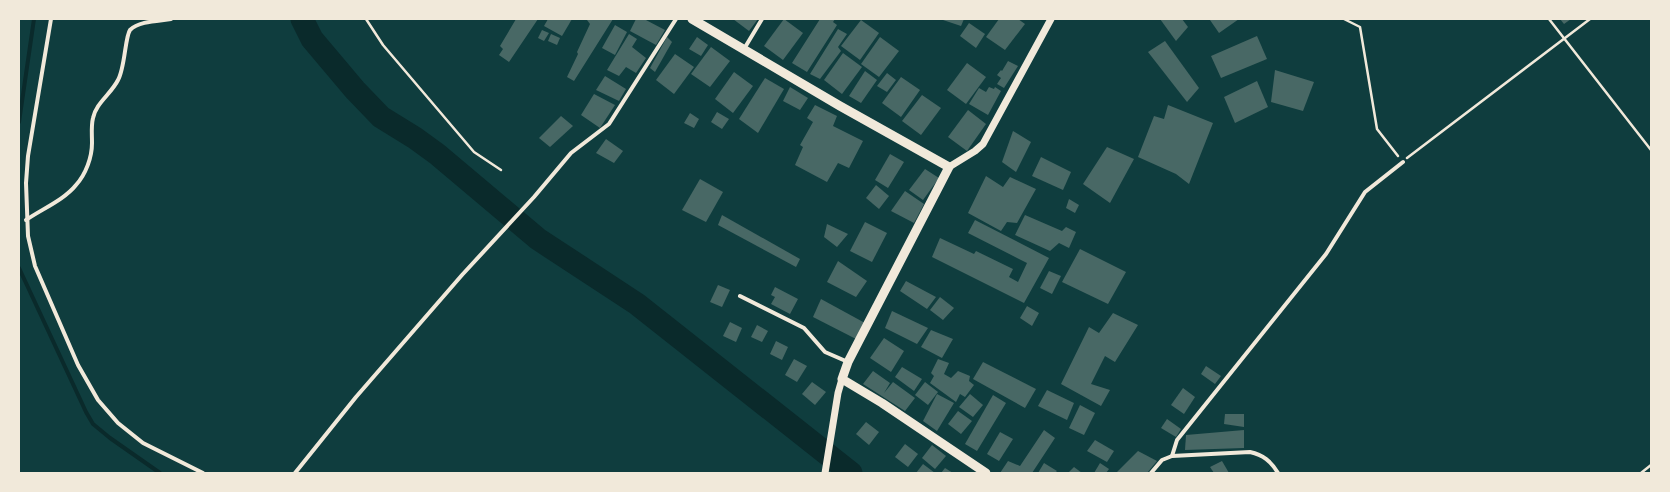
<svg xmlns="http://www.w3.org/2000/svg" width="1670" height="492" viewBox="0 0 1670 492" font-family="'Alegreya Sans',sans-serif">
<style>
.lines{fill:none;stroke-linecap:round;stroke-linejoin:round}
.stream{stroke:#0a2a2b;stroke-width:4}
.river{stroke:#0a2a2b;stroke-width:23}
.building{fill:#486865}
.path{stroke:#f1e9da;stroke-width:2.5}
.service{stroke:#f1e9da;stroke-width:2.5}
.minor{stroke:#f1e9da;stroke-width:4}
.tertiary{stroke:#f1e9da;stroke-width:7}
.trunk{stroke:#f1e9da;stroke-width:9}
</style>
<rect width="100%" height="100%" fill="#0f3d3e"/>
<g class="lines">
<!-- stream -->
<g class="stream">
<polyline points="19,122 34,19"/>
<polyline points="19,268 86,412 93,424 110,438 160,473"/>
</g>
<!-- river -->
<polyline class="river" points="302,19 312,39 355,90 381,117 415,138 437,154 538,239 637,304 851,473"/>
</g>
<!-- building -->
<g class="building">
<polygon points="516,19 538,19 509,62 499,55 503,49 500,46"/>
<polygon points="548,19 572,19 562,36 544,26"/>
<polygon points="588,19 613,19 574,81 567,77 578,54 577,52 590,24 587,20"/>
<polygon points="636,19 644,19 665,30 656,45 630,31"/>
<polygon points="733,19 758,19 749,31"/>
<polygon points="784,19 803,33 783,60 764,46"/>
<polygon points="820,19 835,19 833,22 837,25 807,72 792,63"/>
<polygon points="940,19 964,19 961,26"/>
<polygon points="999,19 1018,19 1025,24 1005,50 986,37"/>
<polygon points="1160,19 1182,19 1188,27 1176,41"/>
<polygon points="1212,19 1239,19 1219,33 1210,20"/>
<polygon points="1560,19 1571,19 1564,24"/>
<polygon points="861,20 879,33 860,60 841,46"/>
<polygon points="969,23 985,34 976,48 960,36"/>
<polygon points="615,25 627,32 615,55 602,48"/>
<polygon points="838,29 847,34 838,47 841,51 820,79 810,74"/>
<polygon points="542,30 549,33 544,41 538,38"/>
<polygon points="551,34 560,38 557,45 548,41"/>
<polygon points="629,34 637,39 632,47 646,58 636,73 626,67 619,76 607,70"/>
<polygon points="1257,36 1267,59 1221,78 1211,56"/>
<polygon points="667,37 672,42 655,72 650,68"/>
<polygon points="697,37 708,45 701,56 689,49"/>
<polygon points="880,37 899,51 879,77 861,64"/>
<polygon points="1165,41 1199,88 1187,102 1148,52"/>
<polygon points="711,47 730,61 710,87 691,74"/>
<polygon points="843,53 862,67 842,94 824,80"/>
<polygon points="675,54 694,67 674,94 656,80"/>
<polygon points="1008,61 1018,66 1004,88 997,84 1001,78 997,75 1001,70 1002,71"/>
<polygon points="967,63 986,77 966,104 947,90"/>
<polygon points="1275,70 1314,82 1303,111 1271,102"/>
<polygon points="865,71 877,80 861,103 849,96"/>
<polygon points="734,72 753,86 733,113 715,99"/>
<polygon points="887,73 896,80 887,92 877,86"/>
<polygon points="605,76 626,89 619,101 596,90"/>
<polygon points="901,77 920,90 901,117 882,103"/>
<polygon points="765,78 784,89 758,133 739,119"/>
<polygon points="1257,81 1268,107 1235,123 1224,97"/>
<polygon points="790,87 808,98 800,110 783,101"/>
<polygon points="989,87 994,89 995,87 1001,91 988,115 969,104 979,88 986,92"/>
<polygon points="594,94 615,105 600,128 581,115"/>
<polygon points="922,95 941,108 921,135 902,121"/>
<polygon points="815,105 837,116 833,126 863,141 849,168 838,163 827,182 795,165 803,147 800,145 813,122 807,118"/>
<polygon points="1168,105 1213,123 1189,184 1176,174 1138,157 1154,116 1164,119"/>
<polygon points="968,110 986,124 967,151 948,137"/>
<polygon points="717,112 729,119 722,129 711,122"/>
<polygon points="690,113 699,119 694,128 684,123"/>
<polygon points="561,116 573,126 550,147 539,138"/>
<polygon points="1013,131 1031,142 1016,172 1002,162"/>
<polygon points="606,139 623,151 614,163 596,153"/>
<polygon points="1107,147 1134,159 1110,203 1083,184"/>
<polygon points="890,154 904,162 888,188 875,180"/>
<polygon points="1041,157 1071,172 1063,190 1032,176"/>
<polygon points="925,169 939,178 923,200 909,190"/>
<polygon points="986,176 1003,187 1010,177 1036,189 1017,223 1007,222 1001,231 968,213"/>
<polygon points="700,179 723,192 706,222 682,210"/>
<polygon points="876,185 889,196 879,209 866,198"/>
<polygon points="905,191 924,204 914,223 891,211"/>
<polygon points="1069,199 1079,205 1075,213 1066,208"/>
<polygon points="722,215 800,259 796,267 718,225"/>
<polygon points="1025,215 1062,231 1066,227 1076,232 1069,248 1059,243 1050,251 1015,235"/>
<polygon points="975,220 1049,258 1024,303 932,257 940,238 974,254 976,251 1013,269 1009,277 1018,282 1027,263 968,233"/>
<polygon points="865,222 887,233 872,262 850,251"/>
<polygon points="827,224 848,234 837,247 824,237"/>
<polygon points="1080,249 1126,272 1108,304 1062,282"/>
<polygon points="838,261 867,281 856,297 827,282"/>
<polygon points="1049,271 1061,276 1052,294 1040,288"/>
<polygon points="906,281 936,297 927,309 900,291"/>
<polygon points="718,285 730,290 722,307 710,302"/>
<polygon points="775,287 798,299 790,314 771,304 775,297 771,295"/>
<polygon points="940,297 954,308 943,320 930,310"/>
<polygon points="821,299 865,323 856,339 813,317"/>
<polygon points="1027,306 1039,313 1032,326 1020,318"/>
<polygon points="892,311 928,328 917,344 885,328"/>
<polygon points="1113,313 1138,325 1115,362 1105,356 1091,384 1110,390 1101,406 1061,384 1089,327 1099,333"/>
<polygon points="730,322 742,328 736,342 723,336"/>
<polygon points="757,325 768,331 762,342 751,337"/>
<polygon points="931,330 953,339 942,358 921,347"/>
<polygon points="884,338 904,351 891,372 870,358"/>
<polygon points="776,341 788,347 782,360 770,354"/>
<polygon points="794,359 807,366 797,382 785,375"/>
<polygon points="938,359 949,363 944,374 951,378 958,371 970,376 969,381 974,385 965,397 960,394 956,402 930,383 934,376 931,373"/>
<polygon points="983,362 1036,389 1025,408 973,379"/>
<polygon points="1206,366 1221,376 1215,384 1201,374"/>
<polygon points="902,367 922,379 914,391 895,377"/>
<polygon points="873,371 890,383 884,393 893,382 915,398 905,411 863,384"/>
<polygon points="812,382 826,392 815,405 802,394"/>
<polygon points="925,382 938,392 928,405 915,395"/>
<polygon points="1183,388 1195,397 1184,414 1171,405"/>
<polygon points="1047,390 1074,403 1067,420 1038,406"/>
<polygon points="937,394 954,403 937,431 923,421"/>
<polygon points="970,394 983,405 973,417 959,407"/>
<polygon points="993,395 1006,403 977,451 965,444"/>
<polygon points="1080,405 1095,413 1084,435 1069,428"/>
<polygon points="958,411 972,421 961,434 948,424"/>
<polygon points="1225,414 1244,414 1244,427 1224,424"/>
<polygon points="1167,419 1181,429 1176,437 1161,428"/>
<polygon points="866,422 879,432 869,445 856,434"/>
<polygon points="1044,430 1055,438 1032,473 1000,473 1008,461 1020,466"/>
<polygon points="1244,430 1244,448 1185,450 1186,435"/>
<polygon points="1000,432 1013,439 999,461 987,454"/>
<polygon points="1095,440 1114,451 1107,462 1087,451"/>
<polygon points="905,444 918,454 908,467 895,457"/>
<polygon points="932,445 946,456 935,469 922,458"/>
<polygon points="1138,451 1157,461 1147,473 1117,472"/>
<polygon points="1222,461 1229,473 1214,473 1210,467"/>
<polygon points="1044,463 1057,471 1055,473 1038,473"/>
<polygon points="1100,463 1109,469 1106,473 1094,473"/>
<polygon points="923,464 935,473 916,473"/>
<polygon points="1074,467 1082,473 1068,473"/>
<polygon points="945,468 953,473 941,473"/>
</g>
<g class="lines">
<!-- path -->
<g class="path">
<polyline points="1344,19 1360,27 1377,129 1398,156"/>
<polyline points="1549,19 1651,150"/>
<polyline points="1407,158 1590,19"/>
<polyline points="1641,473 1651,465"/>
</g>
<!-- service -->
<polyline class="service" points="366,19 383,45 474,152 501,170"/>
<!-- minor -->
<g class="minor">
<polyline points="51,19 28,156 26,183 28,236 35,266 78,365 98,400 118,423 143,443 203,473"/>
<polyline points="744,49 762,19"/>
<path d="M26,220C42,209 64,200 76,185C86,174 92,157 92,143C92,134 91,126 93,118C96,103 111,94 118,80C125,68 125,37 130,30C139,21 159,21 171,19"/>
<polyline points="740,296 804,328 825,352 848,362"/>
<polyline points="1172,456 1177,440 1326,254 1365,192 1403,162"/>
<polyline points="295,473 356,397 462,275 534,197 571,153 609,124 676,19"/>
<path d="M1151,473L1162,460L1172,456L1250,452C1263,455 1271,461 1278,473"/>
</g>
<!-- tertiary -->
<g class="tertiary">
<polyline points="949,167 975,151 983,144 1051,19"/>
<polyline points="825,473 838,393 842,379"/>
</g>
<!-- trunk -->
<polyline class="trunk" points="692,19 840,106 949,167 848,362 842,379 882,403 986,473"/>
</g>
<!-- border -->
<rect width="1670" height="492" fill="none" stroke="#f1e9da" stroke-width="40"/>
</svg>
